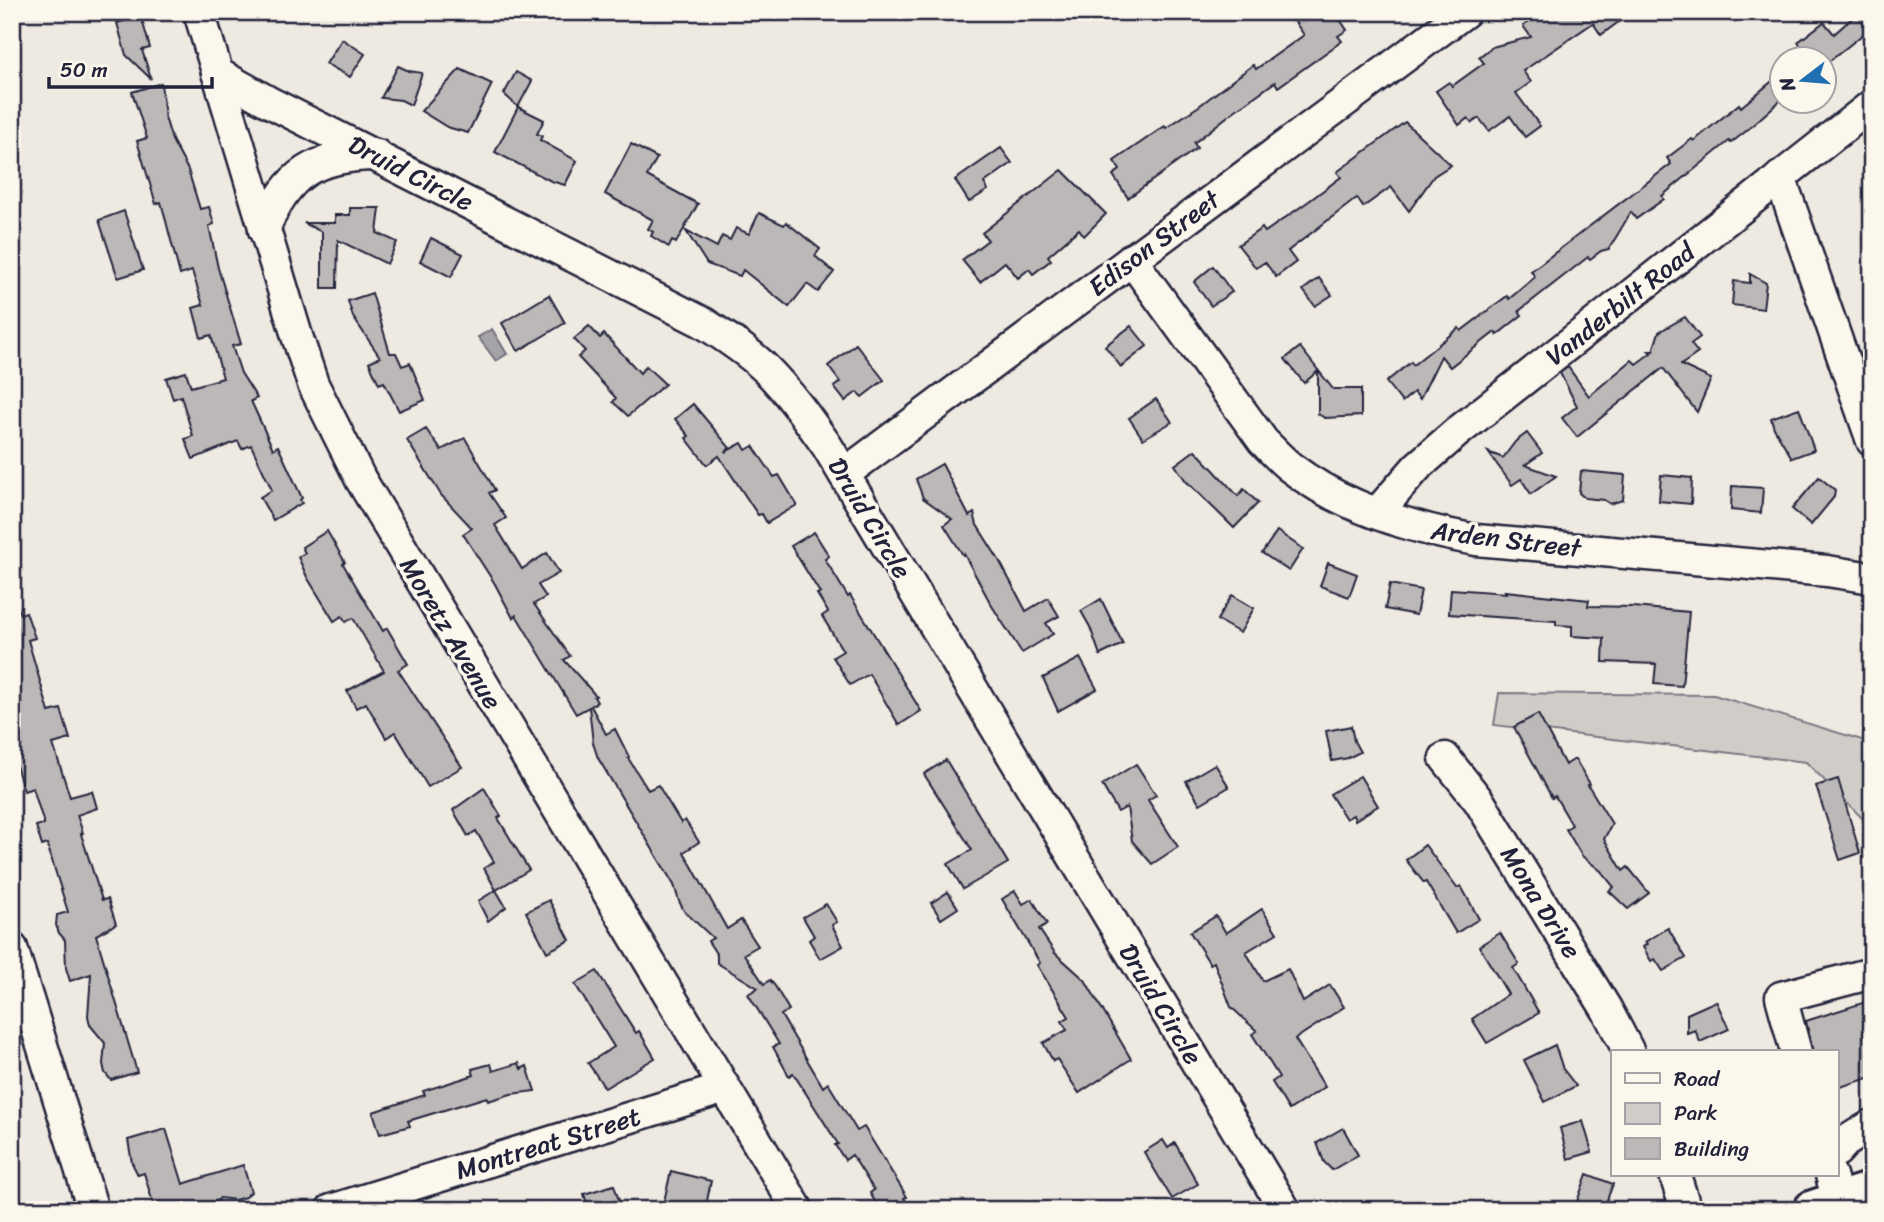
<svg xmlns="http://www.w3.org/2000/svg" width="1884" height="1222" viewBox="0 0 1884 1222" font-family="Sriracha,sans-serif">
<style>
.green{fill:#d0cdc9;stroke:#797882;stroke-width:2}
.water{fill:#a6a3a7;stroke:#716f7c;stroke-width:2}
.building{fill:#bcb8b8;stroke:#22223b;stroke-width:2}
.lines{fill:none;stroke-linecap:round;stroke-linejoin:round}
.minor-casing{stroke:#22223b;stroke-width:35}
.major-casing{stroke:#22223b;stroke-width:44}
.minor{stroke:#fbf7ec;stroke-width:30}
.major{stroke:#fbf7ec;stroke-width:38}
.labels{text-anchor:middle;stroke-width:7;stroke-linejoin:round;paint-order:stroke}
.street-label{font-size:26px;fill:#22223b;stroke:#fbf7ec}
</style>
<rect width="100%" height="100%" fill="#eeeae2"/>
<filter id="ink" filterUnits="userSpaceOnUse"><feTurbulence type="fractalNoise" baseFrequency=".0143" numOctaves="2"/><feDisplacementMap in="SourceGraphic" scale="14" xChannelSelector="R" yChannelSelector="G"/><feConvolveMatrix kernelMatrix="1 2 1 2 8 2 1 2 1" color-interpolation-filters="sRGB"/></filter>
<g filter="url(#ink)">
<!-- green -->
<polygon class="green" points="1499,693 1714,695 1872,743 1872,825 1867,823 1806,762 1494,725"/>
<!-- water -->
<polygon class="water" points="492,329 507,354 496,361 478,337"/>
<!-- building -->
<g class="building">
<polygon points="1288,12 1335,12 1347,30 1338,36 1342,41 1278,87 1275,82 1233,112 1194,143 1197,148 1128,198 1113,175 1120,170 1114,161 1165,126 1166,128 1199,106 1253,65 1256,69 1304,35"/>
<polygon points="1544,12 1632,12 1601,35 1593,23 1523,71 1531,82 1516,93 1540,126 1525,137 1510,116 1489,131 1479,118 1472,123 1468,118 1459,125 1436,91 1449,82 1452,86 1484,63 1479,57 1492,47 1531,37 1523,26"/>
<polygon points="1859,12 1872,12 1872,27 1831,60 1812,60 1798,42 1824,22 1834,34"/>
<polygon points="141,16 150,48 142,50 151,79 126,55 117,23"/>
<polygon points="342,39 365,54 350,77 326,64"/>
<polygon points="398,66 409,71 422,73 411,105 401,100 381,98"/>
<polygon points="460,69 492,84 468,133 447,127 421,111"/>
<polygon points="516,72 532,81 518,107 504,94"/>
<polygon points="1782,73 1782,99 1745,132 1731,143 1729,141 1662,196 1664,199 1636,219 1631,212 1609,249 1601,251 1590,259 1588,257 1519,311 1522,315 1497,335 1495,332 1450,367 1441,356 1420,399 1414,392 1402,402 1386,382 1411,362 1413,365 1459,328 1461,331 1507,296 1509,299 1535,277 1531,271 1671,164 1667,158 1692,139 1694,141 1739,104 1741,107"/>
<polygon points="161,83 165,117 172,140 188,170 200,209 209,207 214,224 209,226 218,268 241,344 232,346 241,373 257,398 251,401 273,449 278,446 302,498 300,500 302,503 273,520 260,497 272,490 251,445 242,449 238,441 193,459 185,439 193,436 181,396 173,399 166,378 186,372 191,387 223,378 211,335 201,338 193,308 203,305 192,271 180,275 161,202 156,204 137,141 147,138 132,92"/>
<polygon points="518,107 544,120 537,134 542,136 540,140 577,161 565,185 551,181 495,152"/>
<polygon points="1405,122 1451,165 1434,176 1409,211 1391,187 1363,207 1357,198 1288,251 1296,262 1276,277 1265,262 1256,268 1238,245 1262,228 1265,232 1309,201 1341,177 1337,172"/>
<polygon points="631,144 657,158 647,176 698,204 676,243 672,241 669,247 651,236 653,232 648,229 653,220 605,194"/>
<polygon points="1001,148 1012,163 984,183 988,190 969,202 955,180"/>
<polygon points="1062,170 1106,214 1084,236 1079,229 1048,256 1051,260 1033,274 1029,269 1018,278 1005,262 980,282 962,260 988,240 982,233"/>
<polygon points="350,208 380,208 377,233 397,242 387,264 338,240 337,288 322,288 322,232 304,223 335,223 335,215 350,215"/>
<polygon points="124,211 143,270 118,278 99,220"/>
<polygon points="759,213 784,225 786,222 820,249 815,256 834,272 818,292 807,284 789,307 743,270 740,276 707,264 686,231 717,247 722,236 730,240 736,228 749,234"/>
<polygon points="431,238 463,254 451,277 420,261"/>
<polygon points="1213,266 1232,292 1211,306 1194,282"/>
<polygon points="1750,274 1766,283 1763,309 1732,305 1734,281 1750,283"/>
<polygon points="1319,278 1332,295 1315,306 1303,290"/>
<polygon points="372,293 390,353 396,353 402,366 410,363 425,400 399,411 384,382 379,384 369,362 380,357 353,317 348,301"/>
<polygon points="549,295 565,323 518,351 502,323"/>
<polygon points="1685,317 1700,337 1691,344 1698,353 1681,365 1711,379 1697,412 1663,368 1577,437 1562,418 1577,406 1560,373 1568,367 1589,396 1632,360 1636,364 1651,353 1649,351 1653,351 1659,332"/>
<polygon points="589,326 600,338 604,334 640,373 646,366 665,384 628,416 613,402 616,398 578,357 585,351 574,339"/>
<polygon points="1131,326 1147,346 1121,367 1105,346"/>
<polygon points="856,344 884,380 862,397 857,392 845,401 834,387 840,382 828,366"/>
<polygon points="1300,347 1333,389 1361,389 1361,416 1325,418 1318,414 1318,371 1304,383 1285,359"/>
<polygon points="1156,399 1172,422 1143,439 1129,418"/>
<polygon points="693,404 730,448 725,452 742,443 746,450 753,446 774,477 779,475 797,505 767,523 762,514 758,515 719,456 707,465 686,438 689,436 675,419"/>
<polygon points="1799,408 1814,450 1792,458 1774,428 1771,418"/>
<polygon points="426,429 441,450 465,438 495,490 489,493 506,518 495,525 522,569 547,553 559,573 538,585 546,597 534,604 570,656 564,660 596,696 594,697 597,702 591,706 606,734 615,729 629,757 628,758 648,790 658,785 681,823 685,820 699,842 684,852 727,929 741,920 758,946 744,954 764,984 770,980 775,986 789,1010 781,1015 823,1087 828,1083 857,1131 864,1127 907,1197 904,1198 911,1210 880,1210 870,1193 874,1190 852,1155 845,1160 835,1145 838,1144 793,1073 789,1076 773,1047 779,1044 748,994 758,988 717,963 717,955 708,941 713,938 684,911 679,901 674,885 598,758 593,743 589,707 576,714 516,615 513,618 495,584 463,534 472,528 441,495 407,440"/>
<polygon points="1527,433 1542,453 1525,465 1556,476 1531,494 1521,479 1512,485 1488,452 1503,458 1515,442"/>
<polygon points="1195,450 1238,496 1244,489 1258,503 1234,528 1186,481 1175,465"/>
<polygon points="942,464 969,516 974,513 977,525 999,560 1026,611 1048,598 1059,616 1046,623 1053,634 1022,653 992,606 964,554 963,555 944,525 952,519 923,498 916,479"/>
<polygon points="1581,471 1625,475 1623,500 1610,504 1604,500 1585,498 1579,493"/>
<polygon points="1661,475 1692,478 1691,504 1659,501"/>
<polygon points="1819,477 1835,490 1834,497 1811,525 1792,509"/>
<polygon points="1732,486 1763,488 1761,513 1731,510"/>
<polygon points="327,531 345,562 343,564 383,631 387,628 408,664 398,670 462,767 428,787 395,732 386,738 366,703 356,708 347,691 384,671 353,618 346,622 342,616 334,621 307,577 298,557 305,553 302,547"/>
<polygon points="1277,531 1303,549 1289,571 1262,553"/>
<polygon points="814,532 829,556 825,559 848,597 850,595 921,711 899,725 869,674 850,685 833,657 843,651 822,616 828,612 817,594 820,593 791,546"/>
<polygon points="1328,563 1357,574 1349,597 1320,586"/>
<polygon points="1390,584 1421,590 1416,615 1385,609"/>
<polygon points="1451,589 1506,593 1505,591 1589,600 1588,606 1633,607 1689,612 1682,686 1654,684 1656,664 1603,662 1604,638 1572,636 1572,626 1556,625 1556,621 1449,614"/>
<polygon points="1232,595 1254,608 1240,633 1217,620"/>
<polygon points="1101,599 1123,644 1100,655 1090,627 1081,611"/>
<polygon points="12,604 17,604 20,614 26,612 35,638 28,640 49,712 61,709 70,739 53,744 70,797 92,791 97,808 77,815 83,833 81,834 102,900 108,899 116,924 96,935 137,1072 111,1080 105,1073 103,1064 105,1043 90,1025 88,1016 91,974 70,981 66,968 65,940 59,933 56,925 57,915 68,912 47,844 42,846 36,826 44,824 33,788 24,791 12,753"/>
<polygon points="1080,658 1097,689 1058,711 1043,678"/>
<polygon points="1538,714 1565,765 1575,759 1590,784 1588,785 1612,824 1604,839 1623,871 1628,867 1649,893 1628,909 1609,891 1614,887 1601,871 1582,856 1566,829 1572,825 1555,796 1552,798 1514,727"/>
<polygon points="1351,726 1354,741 1360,752 1348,758 1332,761 1326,731"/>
<polygon points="946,760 1008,863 963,889 948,864 972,850 924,774"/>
<polygon points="1136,764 1156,795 1148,800 1178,847 1152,864 1132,841 1127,807 1118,812 1102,785"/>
<polygon points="1215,764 1229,787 1200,804 1186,781"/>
<polygon points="1360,776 1378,806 1355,820 1353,815 1346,819 1330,794"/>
<polygon points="1838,779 1860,853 1840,860 1816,786"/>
<polygon points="484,788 501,816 498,818 529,870 496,890 484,868 494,862 476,831 468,836 453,810"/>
<polygon points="1425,845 1457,888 1461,886 1479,919 1456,933 1426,882 1424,883 1406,860"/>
<polygon points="496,890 506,907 488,921 478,901"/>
<polygon points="1015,891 1023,904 1032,899 1047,924 1039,929 1055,953 1085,980 1131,1059 1079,1093 1057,1059 1053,1061 1043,1043 1067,1030 1062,1021 1069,1017 1037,965 1040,963 1002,899"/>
<polygon points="948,892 958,908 941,919 931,903"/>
<polygon points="549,900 570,940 547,952 526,912"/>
<polygon points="826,904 837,922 832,925 843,946 820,959 809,940 814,936 803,917"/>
<polygon points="1262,909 1277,933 1246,952 1263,981 1288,969 1303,1002 1330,985 1344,1007 1295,1039 1325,1087 1289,1110 1272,1082 1279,1077 1252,1034 1257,1031 1231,1007 1214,962 1210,964 1190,932 1216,916 1226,933"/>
<polygon points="1668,928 1686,958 1663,971 1655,959 1651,961 1643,947 1647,944 1645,942"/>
<polygon points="1500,933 1519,964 1513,968 1539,1013 1487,1043 1472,1019 1508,994 1479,946"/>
<polygon points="597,971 636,1033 639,1031 655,1058 605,1088 588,1063 614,1047 575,984"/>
<polygon points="1872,1000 1872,1077 1837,1088 1837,1052 1813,1052 1806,1021"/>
<polygon points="1716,1001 1729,1029 1700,1042 1695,1030 1687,1033 1687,1014"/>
<polygon points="1555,1045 1563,1069 1576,1086 1545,1102 1524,1060"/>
<polygon points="519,1063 521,1069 527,1066 535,1091 511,1094 488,1101 487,1097 408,1121 410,1126 380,1134 373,1112 425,1095 423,1091 474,1075 472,1069 491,1064 493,1071"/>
<polygon points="1583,1121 1592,1152 1568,1159 1560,1128"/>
<polygon points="1343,1128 1358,1155 1332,1170 1324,1162 1317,1143"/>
<polygon points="166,1129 183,1184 243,1165 251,1192 245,1197 235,1200 220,1198 209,1208 178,1205 180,1210 155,1210 144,1173 138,1175 132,1163 128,1140"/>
<polygon points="1163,1140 1168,1148 1175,1143 1198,1184 1172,1199 1144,1152"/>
<polygon points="671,1171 711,1181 706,1206 697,1203 696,1210 662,1210"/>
<polygon points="1587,1174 1613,1184 1605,1205 1598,1202 1595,1210 1574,1210"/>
<polygon points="614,1185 622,1210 589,1210 584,1194"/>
</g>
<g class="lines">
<!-- minor casing -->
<g class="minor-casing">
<g id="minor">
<polyline points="199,12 297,336 313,384 361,480 798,1210"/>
<path d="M217,73L269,102L704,323C725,337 748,351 766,369C789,392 808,419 827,446L1285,1210"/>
<polyline points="1780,177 1872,441"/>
<path d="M264,230C287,172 315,156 377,155"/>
<path d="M1131,259L1263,441C1272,450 1280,459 1290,467C1343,508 1411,528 1476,540L1827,571L1872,578"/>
<polyline points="844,474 1465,12"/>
<polyline points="1377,513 1417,467 1456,433 1872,105"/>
<polyline points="1445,758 1479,801 1607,1010 1629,1052"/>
<polyline points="12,948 93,1210"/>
<polyline points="1796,1052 1781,997 1872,973"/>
<polyline points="1837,1151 1845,1142 1872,1125"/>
<polyline points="1675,1175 1686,1210"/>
<polyline points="1831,1175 1838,1202"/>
<polyline points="331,1210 725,1088"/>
</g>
</g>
<!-- major casing -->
<g class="major-casing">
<polyline id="major" points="1813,1210 1872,1191"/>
</g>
<!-- minor -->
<use href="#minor" class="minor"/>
<!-- major -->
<use href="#major" class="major"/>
</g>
</g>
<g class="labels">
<!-- street labels -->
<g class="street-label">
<text transform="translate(411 173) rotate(27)" y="9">Druid Circle</text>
<text transform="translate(1154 243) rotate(-37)" y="9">Edison Street</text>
<text transform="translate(1620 304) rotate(-38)" y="9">Vanderbilt Road</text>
<text transform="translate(870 518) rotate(59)" y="9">Druid Circle</text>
<text transform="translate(1506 539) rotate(7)" y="9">Arden Street</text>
<text transform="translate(451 633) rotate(59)" y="9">Moretz Avenue</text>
<text transform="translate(1541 902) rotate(58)" y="9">Mona Drive</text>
<text transform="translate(1161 1004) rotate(59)" y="9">Druid Circle</text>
<text transform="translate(548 1143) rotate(-17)" y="9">Montreat Street</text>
</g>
</g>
<!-- margin -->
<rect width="1884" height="1222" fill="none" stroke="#fbf7ec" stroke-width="42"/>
<rect x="21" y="21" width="1842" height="1180" fill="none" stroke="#22223b" stroke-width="2.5" filter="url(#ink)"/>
<!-- legend -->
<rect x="1611" y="1050" width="228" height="126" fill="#fbf7ec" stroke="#a4a2a5" stroke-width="2"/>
<rect x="1625" y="1073" width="35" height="10" fill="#fbf7ec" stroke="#a4a2a5" stroke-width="2"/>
<text x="1674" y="1086" font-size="21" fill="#22223b">Road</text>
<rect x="1625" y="1103" width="35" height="21" fill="#d0cdc9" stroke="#a4a2a5" stroke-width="2"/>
<text x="1674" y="1120" font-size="21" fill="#22223b">Park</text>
<rect x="1625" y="1138" width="35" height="21" fill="#bcb8b8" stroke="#a4a2a5" stroke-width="2"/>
<text x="1674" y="1156" font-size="21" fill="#22223b">Building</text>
<!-- north arrow -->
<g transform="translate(1803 80) rotate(254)"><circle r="33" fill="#fbf7ec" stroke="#a4a2a5" stroke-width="2"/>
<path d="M0-5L12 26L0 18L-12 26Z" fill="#1f6fb2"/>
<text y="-10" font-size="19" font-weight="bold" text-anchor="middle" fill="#22223b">N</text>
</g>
<!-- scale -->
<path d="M49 77v10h163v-10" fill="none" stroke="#22223b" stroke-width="3.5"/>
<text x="60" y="77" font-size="21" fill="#22223b" stroke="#fbf7ec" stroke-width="5" paint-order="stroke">50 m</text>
</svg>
